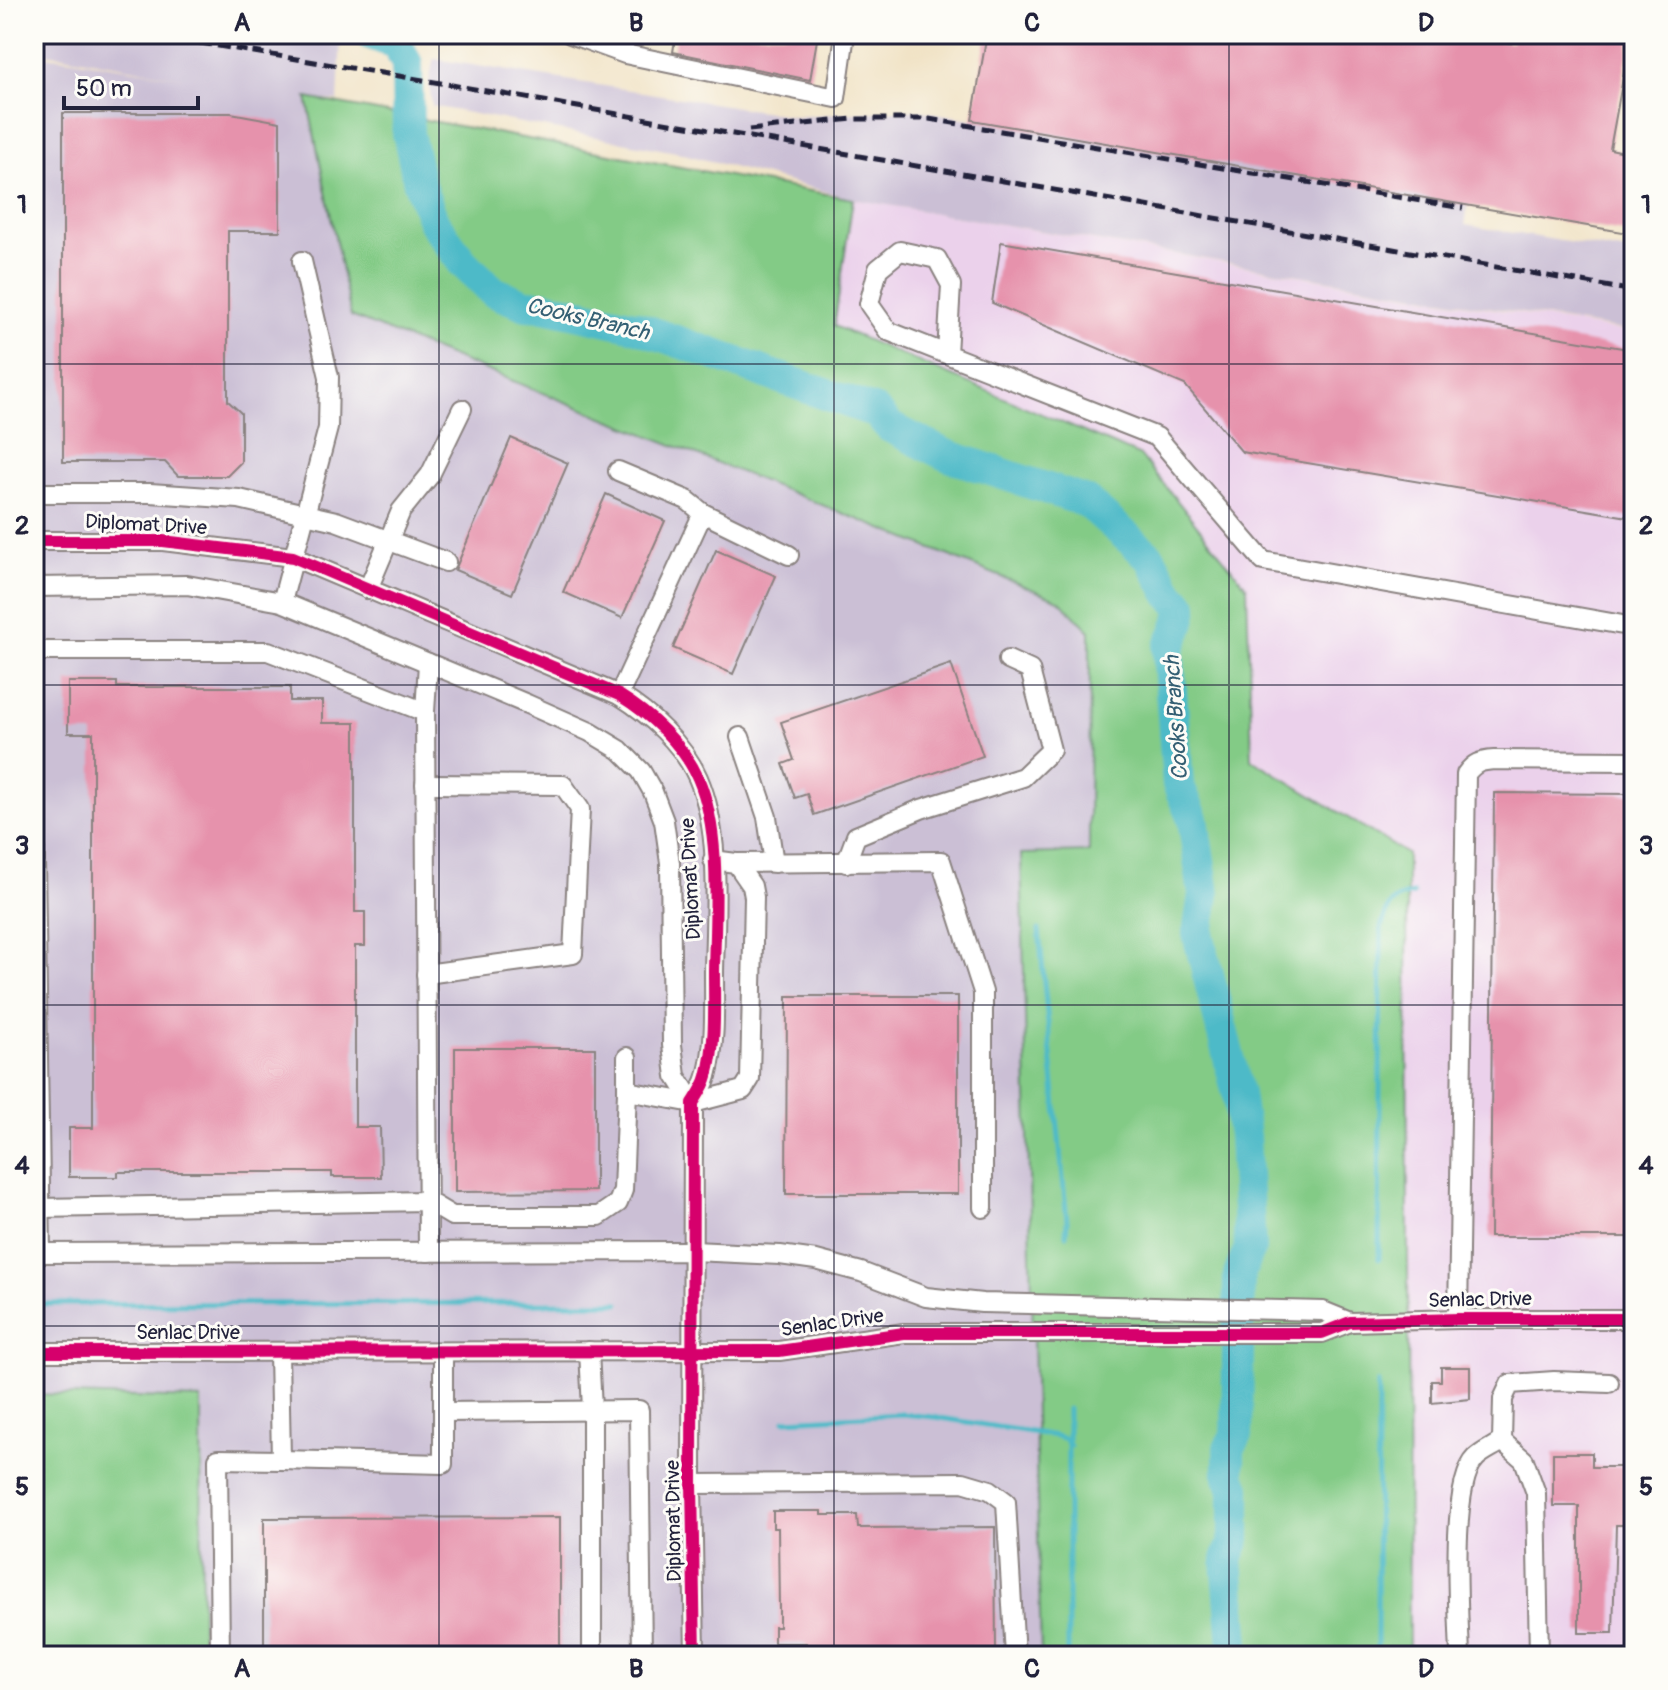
<svg xmlns="http://www.w3.org/2000/svg" width="1668" height="1690" viewBox="0 0 1668 1690" font-family="Pangolin,sans-serif">
<style>
.built{fill:#ebd1eb}
.industrial{fill:#cbbfd5}
.green{fill:#83cb86;stroke:#527660;stroke-width:2}
.lines{fill:none;stroke-linecap:round;stroke-linejoin:round}
.stream{stroke:#4ebac8;stroke-width:5}
.river{stroke:#4ebac8;stroke-width:32}
.building{fill:#e692ac}
.minor-casing{stroke:#8a8280;stroke-width:22}
.minor{stroke:#fff;stroke-width:18}
.rail{stroke:#22223b;stroke-width:5;stroke-dasharray:12 6;stroke-linecap:butt}
.cycleway-casing{stroke:#fdfcf7;stroke-width:17}
.cycleway{stroke:#d6006c;stroke-width:12}
.grid{fill:none;stroke:#22223b;stroke-width:2;stroke-opacity:0.55}
.labels{text-anchor:middle;stroke-width:6;stroke-linejoin:round;paint-order:stroke}
.street-label{font-size:20px;fill:#22223b;stroke:#fdfcf7}
.water-label{font-size:22px;font-style:italic;fill:#345f73;stroke:#fdfcf7}
.neatline{fill:none;stroke:#22223b;stroke-width:3}
.grid-label{font-size:26px;text-anchor:middle;font-weight:bold;fill:#22223b}
</style>
<rect width="100%" height="100%" fill="#fdfcf7"/>
<filter id="ink" filterUnits="userSpaceOnUse"><feTurbulence type="fractalNoise" baseFrequency=".0125" numOctaves="2"/><feDisplacementMap in="SourceGraphic" scale="16" xChannelSelector="R" yChannelSelector="G"/><feConvolveMatrix kernelMatrix="1 2 1 2 8 2 1 2 1" color-interpolation-filters="sRGB"/></filter>
<filter id="wash" filterUnits="userSpaceOnUse"><feTurbulence type="fractalNoise" baseFrequency=".006" numOctaves="4" result="noise"/><feDisplacementMap in="SourceGraphic" scale="32" xChannelSelector="R" yChannelSelector="G"/><feGaussianBlur stdDeviation="1.8" result="paint"/><feColorMatrix in="noise" values="0 0 0 0 0 0 0 0 0 0 0 0 0 0 0 0 0 1.4 0 .05"/><feComposite in="paint" operator="in"/></filter>
<g filter="url(#wash)">
<rect width="100%" height="100%" fill="#f1e3c6"/>
<!-- built -->
<polygon class="built" points="853,199 1634,333 1634,1656 1409,1656 1407,854 1252,759 1247,587 834,326"/>
<!-- industrial -->
<g class="industrial">
<polygon points="34,34 322,34 341,37 338,101 307,99 1059,600 1090,631 1089,853 1021,854 1041,1656 34,1656 34,54 186,78 34,51"/>
<polygon points="434,59 794,116 917,110 1468,203 1465,225 1634,253 1634,332 853,199 676,152 432,106 429,81"/>
</g>
<!-- green -->
<g class="green">
<polygon points="307,98 853,199 834,326 1141,456 1247,587 1252,759 1407,854 1409,1656 1041,1656 1021,854 1089,852 1090,631 1059,600 351,316"/>
<polygon points="34,1394 201,1399 202,1656 34,1656"/>
</g>
<g class="lines">
<!-- stream -->
<g class="stream">
<polyline points="1039,930 1067,1221 1066,1235"/>
<path d="M1379,1259L1381,928C1388,906 1389,898 1413,894"/>
<polyline points="34,1304 619,1303"/>
<polyline points="1068,1409 1068,1656"/>
<polyline points="785,1420 902,1414 934,1417 1056,1436 1065,1439 1070,1446"/>
<polyline points="1377,1656 1378,1383"/>
</g>
<!-- river -->
<polyline class="river" points="370,34 397,44 407,64 408,133 419,183 434,223 463,263 494,292 526,305 544,306 634,326 876,412 890,427 946,455 1087,502 1150,557 1170,594 1183,607 1179,625 1168,650 1178,784 1193,819 1204,894 1198,934 1238,1094 1244,1136 1250,1248 1239,1275 1237,1434 1229,1448 1229,1478 1235,1488 1235,1538 1227,1560 1235,1656"/>
</g>
<g id="blocks">
<!-- building -->
<g class="building">
<polygon points="676,34 818,34 810,80 673,52"/>
<polygon points="987,34 1457,34 1511,43 1512,34 1631,34 1610,149 1634,154 1634,234 972,120"/>
<polygon points="63,113 231,113 280,122 280,231 228,231 228,401 241,413 241,462 227,476 178,476 165,462 63,462"/>
<polygon points="1001,242 1634,350 1634,518 1242,452 1185,385 992,303"/>
<polygon points="511,438 568,463 512,594 455,570"/>
<polygon points="606,494 665,521 622,618 563,592"/>
<polygon points="716,550 776,576 733,674 673,648"/>
<polygon points="951,664 983,756 814,815 807,794 795,798 783,764 794,760 781,722"/>
<polygon points="68,682 117,682 117,687 290,687 290,701 322,701 322,723 355,723 355,912 365,912 365,946 355,946 355,1127 380,1127 381,1177 332,1177 332,1172 118,1172 118,1177 69,1177 69,1128 93,1128 93,733 68,733"/>
<polygon points="1494,793 1634,794 1634,1237 1490,1237"/>
<polygon points="787,996 958,996 958,1194 786,1194"/>
<polygon points="455,1048 595,1048 595,1191 455,1192"/>
<polygon points="1441,1367 1470,1367 1470,1399 1432,1403 1432,1381 1441,1381"/>
<polygon points="1553,1453 1592,1453 1592,1467 1632,1467 1634,1525 1616,1525 1613,1633 1579,1633 1579,1506 1553,1506"/>
<polygon points="773,1511 822,1511 822,1515 857,1515 858,1528 995,1527 996,1656 806,1656 806,1643 774,1643 774,1627 779,1627 779,1610 778,1528 773,1528"/>
<polygon points="560,1517 560,1656 264,1656 264,1518"/>
</g>
</g>
</g>
<g filter="url(#ink)">
<use href="#blocks" fill-opacity="0" stroke="#8a8280" stroke-width="2"/>
<g class="lines">
<!-- minor casing -->
<g class="minor-casing">
<g id="minor">
<polyline points="570,34 625,54 836,98 845,34"/>
<polyline points="947,354 951,285 937,259 900,251 878,269 869,304 888,331 1157,437 1263,561 1634,627"/>
<polyline points="618,471 687,500 703,513 789,555"/>
<polyline points="34,493 150,493 239,499 336,521 446,562"/>
<path d="M34,541H163L293,557L619,695C650,714 683,744 698,778C722,833 715,913 714,972C714,1007 716,1043 707,1076C705,1085 698,1095 693,1103L692,1484L695,1656"/>
<polyline points="34,587 187,585 282,602 527,704 590,732 620,750 641,771 653,792 664,821 670,863 672,1045 676,1076 693,1103"/>
<polyline points="368,589 401,511 430,475 462,409"/>
<polyline points="282,602 328,428 329,377 302,261"/>
<polyline points="34,651 268,651 425,712 428,1252"/>
<polyline points="619,695 703,513"/>
<polyline points="425,712 428,663"/>
<polyline points="740,737 767,817 774,863"/>
<polyline points="425,784 563,785 580,809 573,954 426,974"/>
<polyline points="34,796 41,1253"/>
<polyline points="736,863 941,861 983,992 983,1208"/>
<polyline points="846,863 856,836 921,809 1023,777 1051,750 1030,670 1008,660"/>
<polyline points="627,1057 627,1091"/>
<polyline points="40,1208 427,1201 452,1216 599,1216 618,1203 623,1190 627,1091 693,1103 743,1090 750,1079 754,897 752,886 736,863 713,860"/>
<polyline points="34,1253 693,1251 780,1255 816,1260 861,1272 926,1297 982,1303 1323,1311 1350,1322"/>
<path d="M1458,1319L1466,774C1474,763 1480,761 1494,760L1634,761"/>
<polyline points="589,1351 592,1409 592,1656"/>
<polyline points="34,1352 779,1351 904,1333 1322,1333 1350,1322 1458,1319 1634,1319"/>
<polyline points="443,1412 639,1410 642,1656"/>
<polyline points="1502,1441 1524,1460 1536,1493 1539,1656"/>
<polyline points="1502,1441 1503,1399 1510,1384 1554,1381 1609,1383"/>
<polyline points="281,1460 443,1464 443,1352"/>
<polyline points="692,1484 963,1482 990,1490 1006,1502 1015,1656"/>
<polyline points="220,1656 218,1459 281,1460 279,1352"/>
<path d="M1460,1656C1459,1617 1449,1484 1476,1458C1483,1451 1494,1447 1502,1441"/>
</g>
</g>
<!-- minor -->
<use href="#minor" class="minor"/>
<!-- rail -->
<g class="rail">
<polyline points="146,34 429,81 1634,291"/>
<polyline points="749,130 852,119 929,119 1463,208"/>
</g>
<!-- cycleway casing -->
<g class="cycleway-casing">
<g id="cycleway">
<path d="M34,541H163L293,557L619,695C650,714 683,744 698,778C722,833 715,913 714,972C714,1007 716,1043 707,1076C705,1085 698,1095 693,1103L692,1484L695,1656"/>
<polyline points="34,1352 779,1351 904,1333 1322,1333 1350,1322 1458,1319 1634,1319"/>
</g>
</g>
<!-- cycleway -->
<use href="#cycleway" class="cycleway"/>
</g>
</g>
<!-- grid -->
<path class="grid" d="M439,34V1656M834,34V1656M1229,34V1656M34,364H1634M34,685H1634M34,1005H1634M34,1326H1634"/>
<g class="labels">
<!-- street labels -->
<g class="street-label">
<text transform="translate(146 524) rotate(3)" y="7">Diplomat Drive</text>
<text transform="translate(690 879) rotate(-93)" y="7">Diplomat Drive</text>
<text transform="translate(1480 1299) rotate(-1)" y="7">Senlac Drive</text>
<text transform="translate(832 1322) rotate(-8)" y="7">Senlac Drive</text>
<text x="188" y="1339">Senlac Drive</text>
<text transform="translate(673 1521) rotate(-91)" y="7">Diplomat Drive</text>
</g>
<!-- water labels -->
<g class="water-label">
<text transform="translate(588 318) rotate(13)" y="8">Cooks Branch</text>
<text transform="translate(1175 718) rotate(-94)" y="8">Cooks Branch</text>
</g>
</g>
<!-- margin -->
<rect width="1668" height="1690" fill="none" stroke="#fdfcf7" stroke-width="88"/>
<!-- scale -->
<path d="M64 96v12h134v-12" fill="none" stroke="#22223b" stroke-width="4"/>
<text x="76" y="96" font-size="24" fill="#22223b" stroke="#fdfcf7" stroke-width="6" paint-order="stroke">50 m</text>
<rect x="44" y="44" width="1580" height="1602" class="neatline"/>
<g class="grid-label">
<text x="242" y="31">A</text>
<text x="636" y="31">B</text>
<text x="1032" y="31">C</text>
<text x="1426" y="31">D</text>
<text x="22" y="213">1</text>
<text x="1646" y="213">1</text>
<text x="22" y="534">2</text>
<text x="1646" y="534">2</text>
<text x="22" y="854">3</text>
<text x="1646" y="854">3</text>
<text x="22" y="1174">4</text>
<text x="1646" y="1174">4</text>
<text x="22" y="1495">5</text>
<text x="1646" y="1495">5</text>
<text x="242" y="1677">A</text>
<text x="636" y="1677">B</text>
<text x="1032" y="1677">C</text>
<text x="1426" y="1677">D</text>
</g>
</svg>
